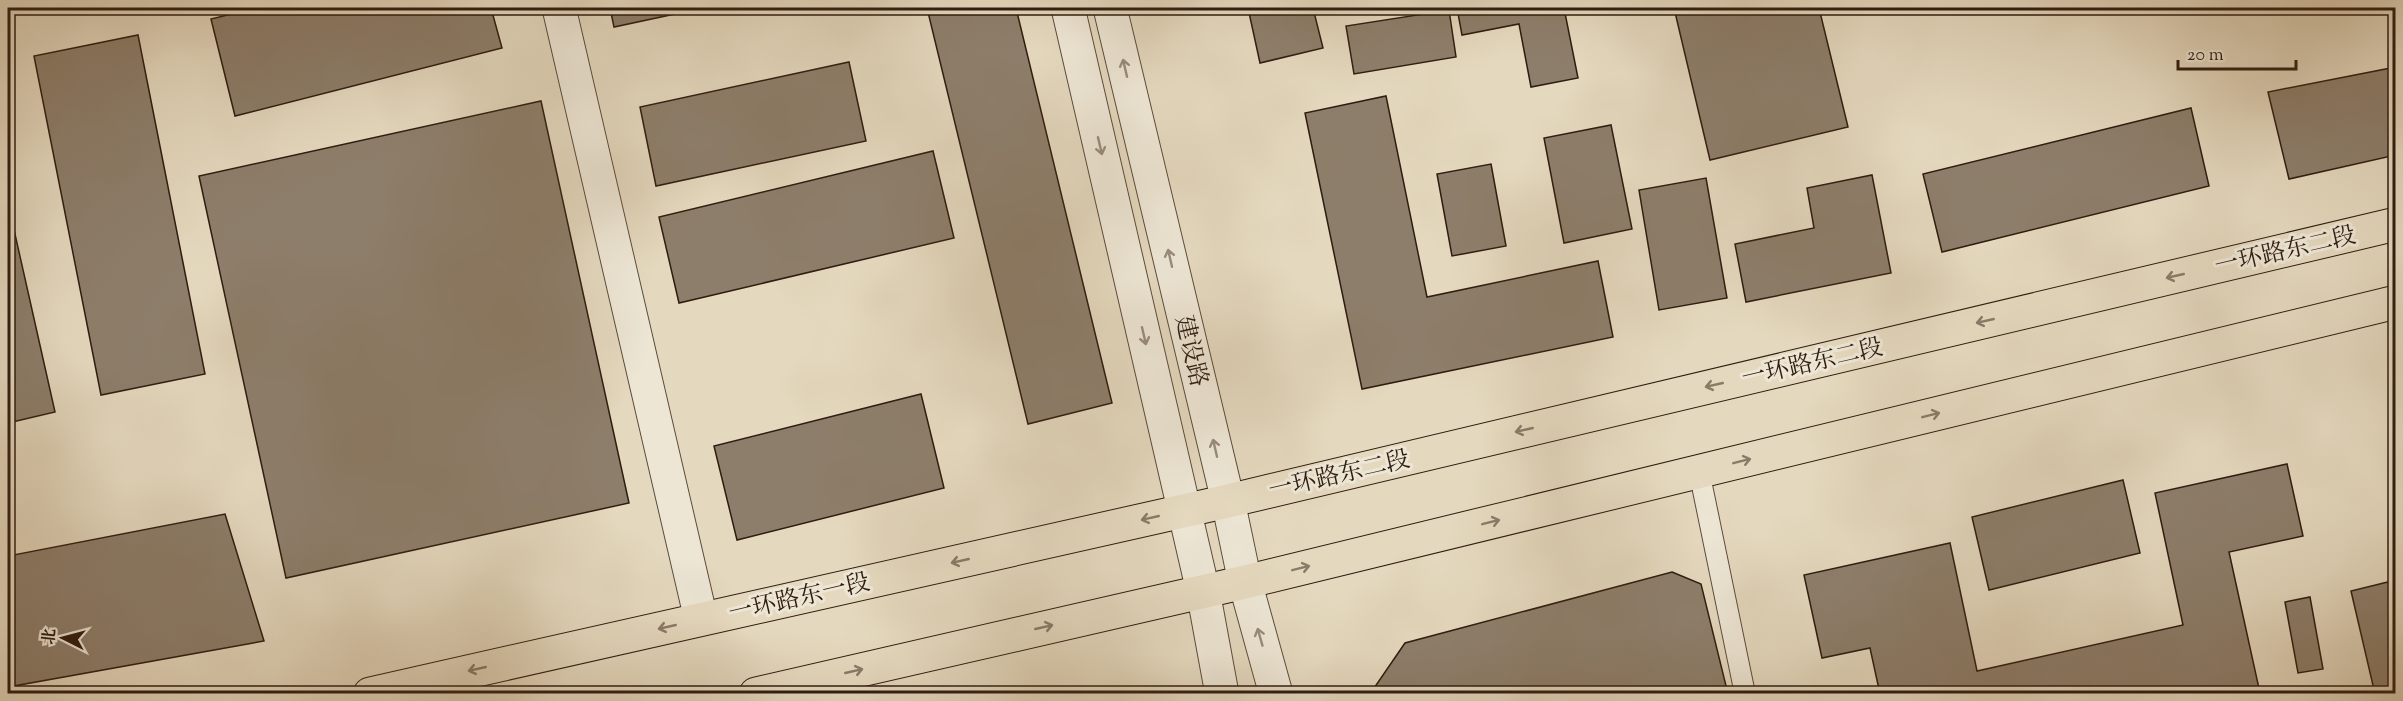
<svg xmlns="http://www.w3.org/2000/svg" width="2403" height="701" viewBox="0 0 2403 701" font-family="'Sorts Mill Goudy','Noto Serif SC',serif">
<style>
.building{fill:#8d7e6b;stroke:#2f1c11;stroke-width:1.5}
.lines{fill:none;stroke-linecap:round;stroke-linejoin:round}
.service-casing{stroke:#5c4b3c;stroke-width:22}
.minor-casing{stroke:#5c4b3c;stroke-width:35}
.tertiary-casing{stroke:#5c4b3c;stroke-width:35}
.primary-casing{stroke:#2f1c11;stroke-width:35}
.service{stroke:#ede6d5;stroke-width:20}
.minor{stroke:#ede6d5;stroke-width:33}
.tertiary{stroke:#ede6d5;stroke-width:33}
.primary{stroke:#e4d8be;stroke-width:33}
.oneway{stroke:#988b7d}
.oneway2{stroke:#8a7a68}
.labels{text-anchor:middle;stroke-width:6;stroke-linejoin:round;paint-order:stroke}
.street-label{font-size:24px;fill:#2f1c11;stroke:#ede6d5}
</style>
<rect width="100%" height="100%" fill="#e4d8be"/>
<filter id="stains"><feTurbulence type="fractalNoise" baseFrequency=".00333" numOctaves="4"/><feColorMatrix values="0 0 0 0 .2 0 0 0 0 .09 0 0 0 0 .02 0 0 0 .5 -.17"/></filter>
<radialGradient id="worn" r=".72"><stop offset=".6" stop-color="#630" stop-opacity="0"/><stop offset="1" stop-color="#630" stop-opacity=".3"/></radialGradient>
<!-- building -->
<g class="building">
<polygon points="256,8 491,8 502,48 235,116 211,19"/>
<polygon points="610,8 703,8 614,27"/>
<polygon points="927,8 1016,8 1112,403 1028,424"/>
<polygon points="1248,8 1313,8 1323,48 1260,63"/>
<polygon points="1457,8 1564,8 1578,78 1531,87 1519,24 1462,35"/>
<polygon points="1674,8 1819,8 1848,127 1710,160"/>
<polygon points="1449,10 1456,57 1354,74 1346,26"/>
<polygon points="138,35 205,374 101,395 34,56"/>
<polygon points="849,62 866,141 656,186 640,107"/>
<polygon points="2396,67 2396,155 2289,179 2268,92"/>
<polygon points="1386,96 1427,297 1598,261 1613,337 1362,389 1305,113"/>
<polygon points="541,101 629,503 286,578 199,176"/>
<polygon points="2191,108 2209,186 1942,252 1923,174"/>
<polygon points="1611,125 1632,229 1564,243 1544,138"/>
<polygon points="933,151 954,238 679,303 659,217"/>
<polygon points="1491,164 1506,246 1452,256 1437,174"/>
<polygon points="1872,175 1891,273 1746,302 1735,244 1814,228 1807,188"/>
<polygon points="1706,178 1727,298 1659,310 1639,190"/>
<polygon points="8,203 55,412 8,423"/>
<polygon points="921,394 944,488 737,540 714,446"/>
<polygon points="2287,464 2303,536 2229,552 2260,693 1880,694 1870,648 1822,658 1804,575 1950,543 1977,671 2183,625 2155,493"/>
<polygon points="2123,480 2140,553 1989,590 1972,517"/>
<polygon points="225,514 264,641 8,687 8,556"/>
<polygon points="1672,572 1701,584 1728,694 1370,694 1405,643"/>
<polygon points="2392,581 2396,595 2396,694 2375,694 2351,591"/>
<polygon points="2310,597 2323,669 2298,673 2285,602"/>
</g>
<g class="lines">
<!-- service casing -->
<g class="service-casing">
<polyline id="service" points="1699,471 1745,694"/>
</g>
<!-- minor casing -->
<g class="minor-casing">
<polyline id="minor" points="559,8 701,619"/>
</g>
<!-- tertiary casing -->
<g class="tertiary-casing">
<g id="tertiary">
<polyline points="1068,8 1203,591 1222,694"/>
<polyline points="1110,8 1228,501 1245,582 1276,694"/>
</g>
</g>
<!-- primary casing -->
<g class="primary-casing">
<g id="primary">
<polyline points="370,694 1228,501 2396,224"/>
<polyline points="756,694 1245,582 2396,302"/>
</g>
</g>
<!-- service -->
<use href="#service" class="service"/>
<!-- minor -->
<use href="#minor" class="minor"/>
<!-- tertiary -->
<use href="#tertiary" class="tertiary"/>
<!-- primary -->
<use href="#primary" class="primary"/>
</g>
<!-- one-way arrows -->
<defs><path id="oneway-shaft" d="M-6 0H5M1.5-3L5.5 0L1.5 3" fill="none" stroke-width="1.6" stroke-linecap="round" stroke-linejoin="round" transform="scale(1.5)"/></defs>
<g class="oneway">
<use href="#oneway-shaft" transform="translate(1125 68) rotate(-103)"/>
<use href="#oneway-shaft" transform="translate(1100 146) rotate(77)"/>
<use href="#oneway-shaft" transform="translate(1170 258) rotate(-103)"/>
<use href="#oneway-shaft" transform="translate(1144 336) rotate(77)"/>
<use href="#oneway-shaft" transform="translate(1215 448) rotate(-103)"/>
<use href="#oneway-shaft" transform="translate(1260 637) rotate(-106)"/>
</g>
<g class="oneway2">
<use href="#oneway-shaft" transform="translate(2175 276) rotate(167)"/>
<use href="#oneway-shaft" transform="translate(1985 321) rotate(167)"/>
<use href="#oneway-shaft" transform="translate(1714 385) rotate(167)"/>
<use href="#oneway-shaft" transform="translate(1931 415) rotate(-14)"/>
<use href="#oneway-shaft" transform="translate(1524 430) rotate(167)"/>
<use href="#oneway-shaft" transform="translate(1742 461) rotate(-14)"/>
<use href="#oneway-shaft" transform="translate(1150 518) rotate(167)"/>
<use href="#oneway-shaft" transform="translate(1491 522) rotate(-14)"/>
<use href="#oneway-shaft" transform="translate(960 561) rotate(167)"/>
<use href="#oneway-shaft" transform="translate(1301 568) rotate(-14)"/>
<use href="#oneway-shaft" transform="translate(667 627) rotate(167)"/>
<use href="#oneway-shaft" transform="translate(1044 627) rotate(-13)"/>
<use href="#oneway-shaft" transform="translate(477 669) rotate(167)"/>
<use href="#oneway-shaft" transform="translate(854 671) rotate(-13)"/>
</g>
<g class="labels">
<!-- street labels -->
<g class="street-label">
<text transform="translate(2285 250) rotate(-13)" y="8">一环路东二段</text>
<text transform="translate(1192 351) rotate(77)" y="8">建设路</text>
<text transform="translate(1812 362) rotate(-13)" y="8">一环路东二段</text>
<text transform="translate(1339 474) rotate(-13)" y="8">一环路东二段</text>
<text transform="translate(799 597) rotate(-13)" y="8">一环路东一段</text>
</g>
</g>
<!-- margin -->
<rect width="2403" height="701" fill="none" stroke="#e4d8be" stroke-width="30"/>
<rect x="9" y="9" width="2385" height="683" fill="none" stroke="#2f1c11" stroke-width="3"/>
<rect x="15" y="15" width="2373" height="671" fill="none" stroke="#2f1c11" stroke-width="1.5"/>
<!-- north arrow -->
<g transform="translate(63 638) rotate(276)" stroke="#ede6d5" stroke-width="4.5" paint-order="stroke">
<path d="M0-4.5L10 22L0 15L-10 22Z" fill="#2f1c11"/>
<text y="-9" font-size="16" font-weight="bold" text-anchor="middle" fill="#2f1c11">北</text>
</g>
<!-- scale -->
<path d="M2178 60v9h118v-9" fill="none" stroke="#2f1c11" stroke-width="3"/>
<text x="2187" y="60" font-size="18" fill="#2f1c11" stroke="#ede6d5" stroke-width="4.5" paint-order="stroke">20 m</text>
<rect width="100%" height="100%" filter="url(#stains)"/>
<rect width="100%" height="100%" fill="url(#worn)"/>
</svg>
